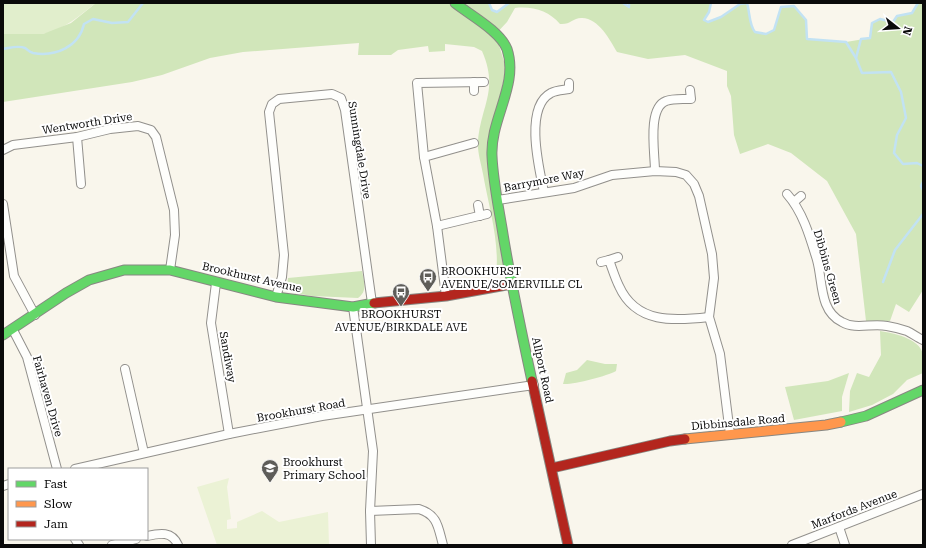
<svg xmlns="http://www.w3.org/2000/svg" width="926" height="548" viewBox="0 0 926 548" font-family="'Roboto Serif',serif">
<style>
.green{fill:#e1eecc}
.forest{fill:#d1e6ba}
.pitch{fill:#ebf2d5}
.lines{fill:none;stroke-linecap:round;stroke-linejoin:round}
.stream{stroke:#c2e2f3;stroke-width:2.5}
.street-casing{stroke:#92908c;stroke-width:10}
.fast-casing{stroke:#888782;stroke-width:11}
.slow-casing{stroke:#888782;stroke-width:11}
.jam-casing{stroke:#888782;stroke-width:11}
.street{stroke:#fefefc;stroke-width:8}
.fast{stroke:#63d668;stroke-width:9}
.slow{stroke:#ff974d;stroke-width:9}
.jam{stroke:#b3261e;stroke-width:9}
.labels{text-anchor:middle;stroke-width:4;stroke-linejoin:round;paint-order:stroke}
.street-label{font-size:11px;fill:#0a0a0a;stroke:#fff}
.poi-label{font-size:11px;fill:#0a0a0a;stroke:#fff;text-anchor:start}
</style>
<rect width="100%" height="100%" fill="#f9f6ec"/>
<!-- green -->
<path class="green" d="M3,3H96C80,15 64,30 43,34C31,37 15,35 3,34Z"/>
<!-- forest -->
<g class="forest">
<path d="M96,3H489L492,10L497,12L509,3H623L629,7V3H711L709,12L704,20L708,22L721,17L740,4L747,3C750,13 749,25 755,32L766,34L774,30L781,7L794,6L806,20L807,39L846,42L870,38L872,23L880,19L893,22L897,16L912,13L918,3H923V290L909,312L896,304L890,321H866L856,234L827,181L791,153L768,144L740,154L734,135L731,96L727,86V71L685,55L648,59L617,52C610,40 598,17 581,18C573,18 570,25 560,24C549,11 533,6 515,8L507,22L493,37L499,45L506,68L488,156L506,263L503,272L496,276C500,242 489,208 483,174C481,163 477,151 478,141C481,105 499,90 482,51L474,47L445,44V51L429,52L428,46L398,50L391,55H358L359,43L243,52L210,58L162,75L132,82L3,102V34H43L71,23Z"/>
<path d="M362,271C364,282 368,291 358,298L312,296L294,293L287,286L288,278Z"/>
<path d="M880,331C893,333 919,338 923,354C924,360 923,368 923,373L907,380L893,394L872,405L849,412L850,391L857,373L869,377L881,355Z"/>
<path d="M587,360L605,364H617L616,371C607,376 573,385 563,384L566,373L577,370Z"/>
<polygon points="849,373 842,397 842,411 794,420 785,387 828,381"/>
</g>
<!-- pitch -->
<polygon class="pitch" points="229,478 227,487 231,519 227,520 227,529 237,528 237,522 262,511 279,522 328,512 329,545 217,545 197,487"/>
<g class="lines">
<!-- stream -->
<g class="stream">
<polyline points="489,3 492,10 497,12 509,3"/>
<polyline points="623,3 629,7 629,3"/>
<path d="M711,3L709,12L704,20L708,22L721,17L740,4L747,3C750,13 749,25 755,32L766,34L774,30L781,7L794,6L806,20L807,39L846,42L856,58L862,73L891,72L901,92L906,118L897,135L894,153L903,164L917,163L923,166"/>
<path d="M3,49C10,48 18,45 25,48C28,50 29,52 33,53C55,57 79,47 84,24L93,19L112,23L128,22L143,3"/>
<polyline points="856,58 861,39 870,38 872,23 880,19 893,22 897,16 912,13 918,3"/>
<polyline points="923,182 921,186 923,190"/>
<polyline points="883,282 895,250 923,214"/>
</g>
<!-- street casing -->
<g class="street-casing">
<g id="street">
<polyline points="474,91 474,82"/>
<polyline points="77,137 81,184"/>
<polyline points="3,150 13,145 77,137 110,129 138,126 151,130 156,137 174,210 175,235 170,270"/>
<polyline points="424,157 474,143"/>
<path d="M655,171C655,154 647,108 666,101C673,98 684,99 691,99L690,90"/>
<path d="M544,192C539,168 524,107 551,93C556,90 564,90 569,89V83"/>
<path d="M787,194C803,212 810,237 817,260C823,281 819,311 842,322C856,330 871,323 887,326C893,327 901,329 907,331C913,334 918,338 923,340"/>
<polyline points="498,200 574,188 612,175 655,171 676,172 686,175 694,184 699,196 712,254 714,278 709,317 720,354 730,434"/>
<polyline points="794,202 801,196"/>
<polyline points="3,204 14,276 35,315"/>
<polyline points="478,205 480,216"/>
<polyline points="437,226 487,214"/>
<polyline points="609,260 618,257"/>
<path d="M601,262L609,260C612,268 615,278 619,286C636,324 674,321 709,317"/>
<polyline points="216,283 211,323 229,434"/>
<polyline points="446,296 437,226 424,157 417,83 484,82"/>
<polyline points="276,297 282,277 284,255 269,112 272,104 279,99 332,94 341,98 345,110 372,303"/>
<polyline points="353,307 373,451 370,511 371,545"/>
<polyline points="13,330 27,357 57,469"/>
<polyline points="125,369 144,453"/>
<polyline points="75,469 229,434 322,416 534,385"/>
<polyline points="3,486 9,484"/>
<path d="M370,511L419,509C438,515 438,527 443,545"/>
<polyline points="839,527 845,545"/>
<path d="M147,536C160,533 172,531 178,545"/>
<polyline points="75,539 79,545"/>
<polyline points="112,545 136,539"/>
<polyline points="792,545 923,494"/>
</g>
</g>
<!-- fast casing -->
<g class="fast-casing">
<g id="fast">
<path d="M455,3C470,15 500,31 507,49C519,85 490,119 492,156C493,180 498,204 502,228C510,279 521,330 532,381"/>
<polyline points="3,335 66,293 89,280 124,270 170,270 276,297 353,307 374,303"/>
<polyline points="841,422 866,416 923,390"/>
</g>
</g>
<!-- slow casing -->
<g class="slow-casing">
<polyline id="slow" points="685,439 826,425 841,422"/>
</g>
<!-- jam casing -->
<g class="jam-casing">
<g id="jam">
<polyline points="374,303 446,296 513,284"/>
<polyline points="532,381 568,545"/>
<polyline points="552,468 670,441 685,439"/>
</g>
</g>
<!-- street -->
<use href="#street" class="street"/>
<!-- fast -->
<use href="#fast" class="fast"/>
<!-- slow -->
<use href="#slow" class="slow"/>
<!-- jam -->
<use href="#jam" class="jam"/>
</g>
<!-- icons -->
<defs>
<g id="bus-pin" transform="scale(0.9)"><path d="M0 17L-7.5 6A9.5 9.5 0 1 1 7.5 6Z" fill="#5e5d59" stroke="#fff"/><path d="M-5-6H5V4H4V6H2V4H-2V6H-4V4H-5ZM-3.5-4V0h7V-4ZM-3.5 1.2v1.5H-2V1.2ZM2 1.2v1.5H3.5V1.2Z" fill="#fff"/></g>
<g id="school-pin" transform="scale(0.9)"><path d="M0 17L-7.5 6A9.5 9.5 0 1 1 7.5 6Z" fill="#5e5d59" stroke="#fff"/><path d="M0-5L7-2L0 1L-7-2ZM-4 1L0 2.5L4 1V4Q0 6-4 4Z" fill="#fff"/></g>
</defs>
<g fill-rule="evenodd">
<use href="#bus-pin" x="428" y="277"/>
<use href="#bus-pin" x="401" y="292"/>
<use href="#school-pin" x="270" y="468"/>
</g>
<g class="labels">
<!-- street labels -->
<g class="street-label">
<text transform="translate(87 123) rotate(-9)" y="4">Wentworth Drive</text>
<text transform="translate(360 150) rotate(81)" y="4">Sunningdale Drive</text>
<text transform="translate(544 180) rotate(-11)" y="4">Barrymore Way</text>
<text transform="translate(828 267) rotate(74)" y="4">Dibbins Green</text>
<text transform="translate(252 277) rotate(13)" y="4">Brookhurst Avenue</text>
<text transform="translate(228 357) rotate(80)" y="4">Sandiway</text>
<text transform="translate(543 370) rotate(78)" y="4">Allport Road</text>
<text transform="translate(48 396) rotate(74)" y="4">Fairhaven Drive</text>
<text transform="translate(301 410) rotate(-10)" y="4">Brookhurst Road</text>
<text transform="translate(738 422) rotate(-5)" y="4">Dibbinsdale Road</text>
<text transform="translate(854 509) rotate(-21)" y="4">Marfords Avenue</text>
</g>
<!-- poi labels -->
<g class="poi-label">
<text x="441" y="275">BROOKHURST<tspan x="441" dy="13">AVENUE/SOMERVILLE CL</tspan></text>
<text x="401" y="318" text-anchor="middle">BROOKHURST<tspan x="401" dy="13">AVENUE/BIRKDALE AVE</tspan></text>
<text x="283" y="466">Brookhurst<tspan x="283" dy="13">Primary School</tspan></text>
</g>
</g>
<!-- border -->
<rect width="926" height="548" fill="none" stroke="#0a0a0a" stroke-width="8"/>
<!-- legend -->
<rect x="8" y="468" width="140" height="72" fill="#ffffff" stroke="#9d9d9d"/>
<rect x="16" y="481" width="20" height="6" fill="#63d668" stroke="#9d9d9d"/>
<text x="44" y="488" font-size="12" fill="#0a0a0a">Fast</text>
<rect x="16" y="501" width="20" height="6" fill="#ff974d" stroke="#9d9d9d"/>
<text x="44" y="508" font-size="12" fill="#0a0a0a">Slow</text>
<rect x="16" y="521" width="20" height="6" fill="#b3261e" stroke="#9d9d9d"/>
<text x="44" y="528" font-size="12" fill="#0a0a0a">Jam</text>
<!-- north arrow -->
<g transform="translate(898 28) rotate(107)" stroke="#ffffff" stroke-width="3" paint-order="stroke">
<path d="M0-3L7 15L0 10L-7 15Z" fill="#0a0a0a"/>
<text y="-6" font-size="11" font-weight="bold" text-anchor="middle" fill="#0a0a0a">N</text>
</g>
</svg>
